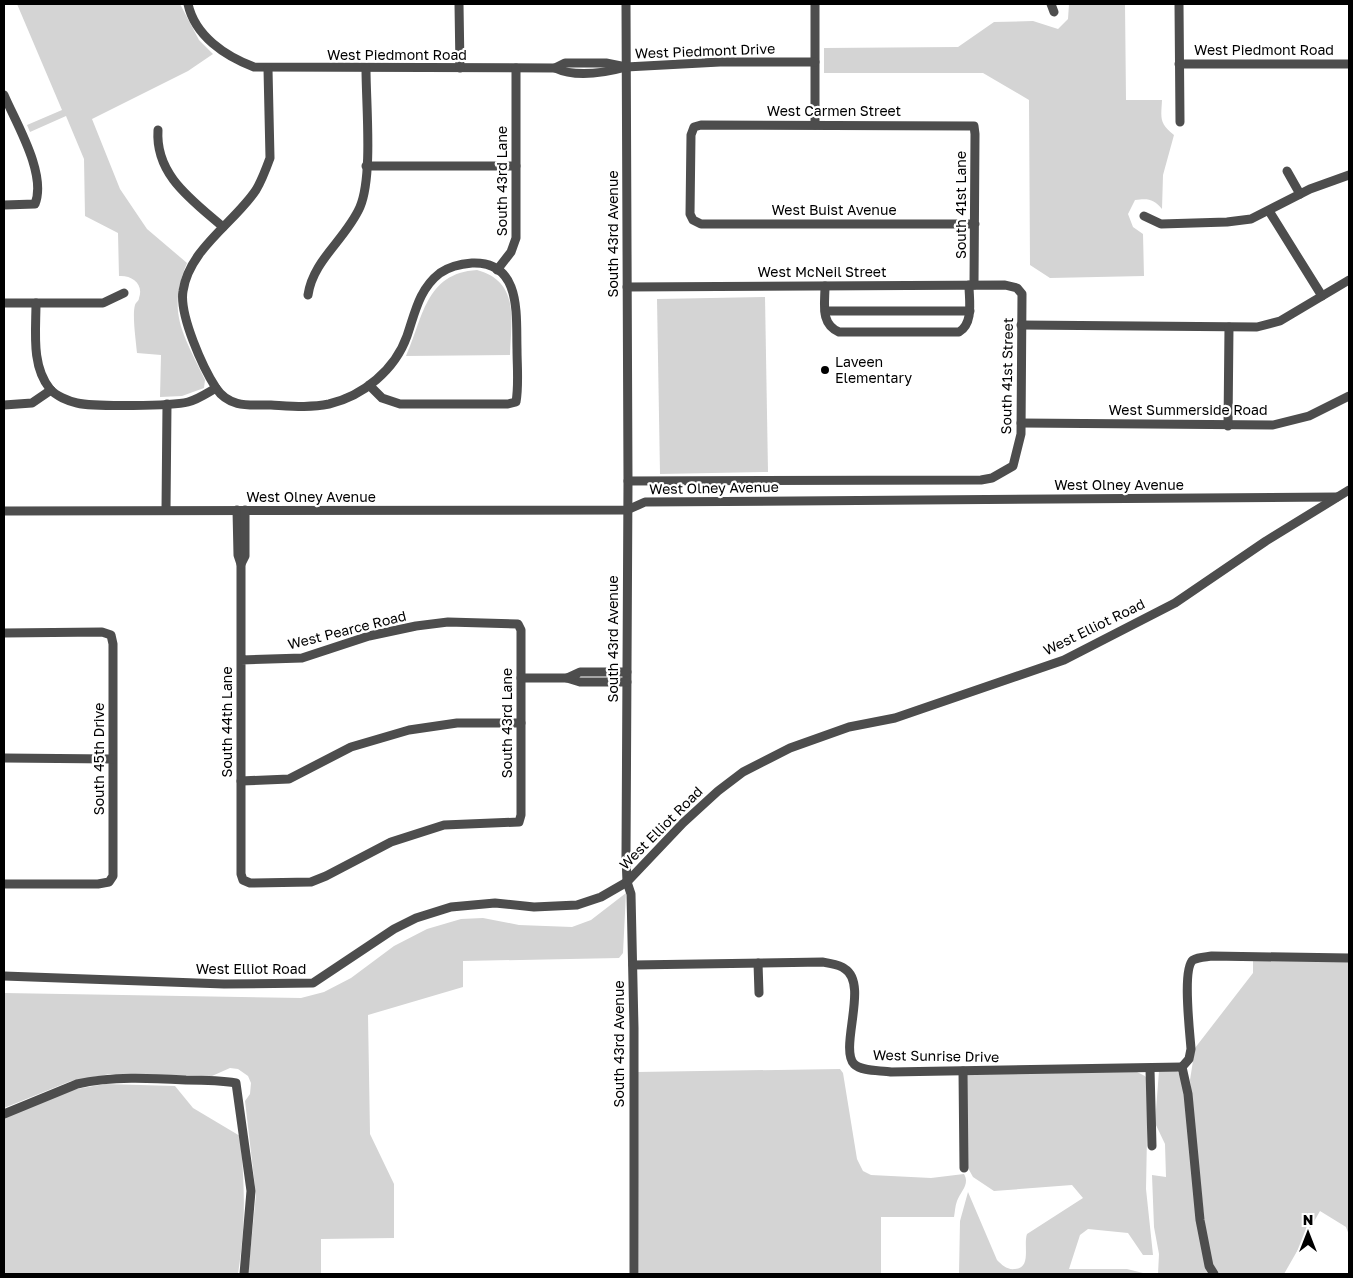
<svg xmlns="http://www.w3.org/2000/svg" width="1353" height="1278" viewBox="0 0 1353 1278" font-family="'Golos Text',sans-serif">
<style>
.green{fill:#d4d4d4}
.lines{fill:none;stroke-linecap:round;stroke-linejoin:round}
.minor{stroke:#4d4d4d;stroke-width:9}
.poi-dot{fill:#000;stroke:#fff;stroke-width:2}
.labels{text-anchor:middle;stroke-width:4.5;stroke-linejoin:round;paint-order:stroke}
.street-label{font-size:14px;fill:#000;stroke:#fff}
.poi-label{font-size:14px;fill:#000;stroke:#fff;text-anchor:start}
</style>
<rect width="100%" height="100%" fill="#fff"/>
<!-- green -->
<g class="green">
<path d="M17,4H180L199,40L213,54L188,71L92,119L120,189L147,229L187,263C166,313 184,335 205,380L204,388L182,396L160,397L161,355L137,353C136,341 132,315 135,305C136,302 139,301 139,298C144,284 132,275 119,276L118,233L85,216L84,159L66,116L30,132L27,125L62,110Z"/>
<path d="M1069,4H1125L1126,100H1162C1161,119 1159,123 1174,135L1163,175L1162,209C1154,199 1148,198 1135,200L1128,214L1133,227L1143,234L1144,276L1050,278L1030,265L1029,100L983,73H824V48L958,47L994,22L1033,21L1058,29L1068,19Z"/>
<path d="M477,270C520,282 511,319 510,355L406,356C423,319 425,273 477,270Z"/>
<polygon points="765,297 768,472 660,474 657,299"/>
<polygon points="626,893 623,953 619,958 463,961 463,987 368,1015 370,1134 394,1184 394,1238 321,1239 321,1274 248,1274 256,1195 245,1101 250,1094 251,1083 248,1076 238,1069 230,1068 212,1076 110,1074 71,1081 4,1108 4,993 301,998 324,992 351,978 394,946 427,929 461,919 483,918 519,925 572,927 591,920"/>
<polygon points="1253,960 1349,960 1349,1235 1346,1227 1320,1211 1284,1274 1219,1274 1212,1266 1207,1248 1190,1080 1195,1048 1253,973"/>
<path d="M840,1069L843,1073L857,1159L863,1171L871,1175L931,1178L964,1174C970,1184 961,1191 957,1201C955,1206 955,1212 954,1217H881V1274H639L637,1072Z"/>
<polygon points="1159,1071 1177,1071 1182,1078 1212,1274 1158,1274 1159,1254 1154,1227 1152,1175 1166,1177 1165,1144 1155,1123"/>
<path d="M1137,1072L1145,1076L1148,1081L1146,1189L1153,1255H1143L1128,1233L1088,1229L1080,1235L1069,1269H1127L1147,1274H959L960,1221L968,1192L997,1260C1002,1265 1007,1270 1015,1269C1032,1268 1023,1245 1027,1234L1083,1198L1072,1185L994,1191L973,1177L968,1168L966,1073Z"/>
<path d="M105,1084L175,1086L193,1108L240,1136C245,1187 246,1223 238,1274H4V1118L71,1090Z"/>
</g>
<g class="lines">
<!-- minor -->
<g class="minor">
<path d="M188,4C195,36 225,56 254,67L555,68C576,78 604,73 626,67"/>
<polyline points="459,4 460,68"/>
<polyline points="626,4 628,481 626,857 627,882 631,894 634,1028 634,1274"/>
<polyline points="815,4 815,125"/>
<polyline points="1051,4 1054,12"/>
<polyline points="1179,4 1180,122"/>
<polyline points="1179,64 1349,64"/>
<polyline points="555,68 565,63 606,63 626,67 720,62 815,62"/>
<path d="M268,69L270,158C266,169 262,180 256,190C234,223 189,249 183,291C179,315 203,368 216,388C229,408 250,405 271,405C290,406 310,408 329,404C363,396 395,370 407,336C415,313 419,289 440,273C450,266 460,264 472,263C522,261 516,315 517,349C517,366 519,385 516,402L508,404H400L382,398L369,385"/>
<path d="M4,95C16,123 47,174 35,204L4,205"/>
<path d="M158,130C155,175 192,200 223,227"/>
<polyline points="366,166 516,166"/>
<polyline points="1287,171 1300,194"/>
<polyline points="1269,211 1322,296"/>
<polyline points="1144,216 1161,224 1227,222 1251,219 1310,189 1349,175"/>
<polyline points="497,270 511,252 516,238 516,68"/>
<polyline points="974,285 975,134 974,126 701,125 694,127 691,135 690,214 693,220 701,224 975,224"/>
<path d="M825,286C825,304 820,324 839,332H959C974,323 969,300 969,285"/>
<polyline points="627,287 1005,285 1017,288 1022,294 1021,434 1013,466 992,478 981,480 628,481"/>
<path d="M308,295C313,260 346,239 360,207C373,176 366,105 366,69"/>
<polyline points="4,303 103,303 124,293"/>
<path d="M36,303C36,331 31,366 50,389C56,396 68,401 77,403C94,407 172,406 188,402C199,399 207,393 216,388"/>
<polyline points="825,311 970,311"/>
<polyline points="1021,325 1257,327 1280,321 1349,280"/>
<polyline points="4,405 32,403 51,390"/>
<polyline points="1021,423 1273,425 1309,416 1349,396"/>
<polyline points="1228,426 1229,327"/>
<polyline points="166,510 167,404"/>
<polyline points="237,510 238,555 241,564 241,874 243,880 250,883 311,882 326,876 391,842 444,825 519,822 521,815 521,630 518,624 448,622 416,626 369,636 302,658 241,660"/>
<polyline points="4,511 627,510 645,502 1337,497"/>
<polyline points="241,564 245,556 245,510"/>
<polyline points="4,633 102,632 111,635 113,644 113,876 109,882 98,884 4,884"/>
<polyline points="521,678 567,678 580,682 627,682"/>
<polyline points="567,678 580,672 627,672"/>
<polyline points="4,758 112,759"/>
<polyline points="241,781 289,779 351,747 409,730 457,723 521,723"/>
<polyline points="758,963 759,993"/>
<path d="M633,965L823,962C830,964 839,964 845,969C869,984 839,1048 854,1064C862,1072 881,1070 891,1072L1182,1067"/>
<polyline points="4,976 224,984 313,983 394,929 416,918 451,907 495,903 534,907 577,905 601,897 627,882 683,823 718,791 743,772 790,748 849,727 895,718 1064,660 1175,603 1266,541 1349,490"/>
<path d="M1182,1067L1189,1059L1191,1049C1190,1033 1182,969 1193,960C1198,957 1207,957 1212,956L1349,958"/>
<polyline points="1182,1067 1188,1094 1200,1220 1209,1266 1214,1274"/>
<polyline points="1150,1069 1152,1146"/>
<polyline points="963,1071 964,1168"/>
<path d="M4,1114L77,1084C112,1076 150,1078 186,1080C203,1080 219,1080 236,1083L251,1191L244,1274"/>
</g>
</g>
<!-- markers -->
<circle class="poi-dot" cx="825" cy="370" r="5"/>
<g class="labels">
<!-- street labels -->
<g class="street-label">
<text x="1264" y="55">West Piedmont Road</text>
<text transform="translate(705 51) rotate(-2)" y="5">West Piedmont Drive</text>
<text x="397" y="60">West Piedmont Road</text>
<text x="834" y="116">West Carmen Street</text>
<text transform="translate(502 181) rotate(-90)" y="5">South 43rd Lane</text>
<text transform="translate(961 205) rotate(-90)" y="5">South 41st Lane</text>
<text x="834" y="215">West Buist Avenue</text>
<text transform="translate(613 234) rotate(-90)" y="5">South 43rd Avenue</text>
<text x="822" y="277">West McNeil Street</text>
<text transform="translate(1007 376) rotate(-89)" y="5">South 41st Street</text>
<text x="1188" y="415">West Summerside Road</text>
<text x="1119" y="490">West Olney Avenue</text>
<text transform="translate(714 488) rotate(-1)" y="5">West Olney Avenue</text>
<text x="311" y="502">West Olney Avenue</text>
<text transform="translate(1094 627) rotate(-26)" y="5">West Elliot Road</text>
<text transform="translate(347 630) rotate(-14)" y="5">West Pearce Road</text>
<text transform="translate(613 639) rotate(-90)" y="5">South 43rd Avenue</text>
<text transform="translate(227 722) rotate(-90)" y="5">South 44th Lane</text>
<text transform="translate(507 723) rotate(-90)" y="5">South 43rd Lane</text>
<text transform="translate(99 759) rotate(-90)" y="5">South 45th Drive</text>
<text transform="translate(661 828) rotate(-45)" y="5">West Elliot Road</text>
<text x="251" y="974">West Elliot Road</text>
<text transform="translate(619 1044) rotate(-90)" y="5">South 43rd Avenue</text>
<text transform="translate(936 1056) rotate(1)" y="5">West Sunrise Drive</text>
</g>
<!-- poi labels -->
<g class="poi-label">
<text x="835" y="367">Laveen<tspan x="835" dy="16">Elementary</tspan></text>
</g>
</g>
<!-- border -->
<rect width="1353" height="1278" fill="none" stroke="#000000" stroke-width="10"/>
<!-- north arrow -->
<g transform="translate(1308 1233)" stroke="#ffffff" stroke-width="4" paint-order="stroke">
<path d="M0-4L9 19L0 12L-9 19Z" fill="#000000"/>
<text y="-8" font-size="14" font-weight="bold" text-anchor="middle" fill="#000000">N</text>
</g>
</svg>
